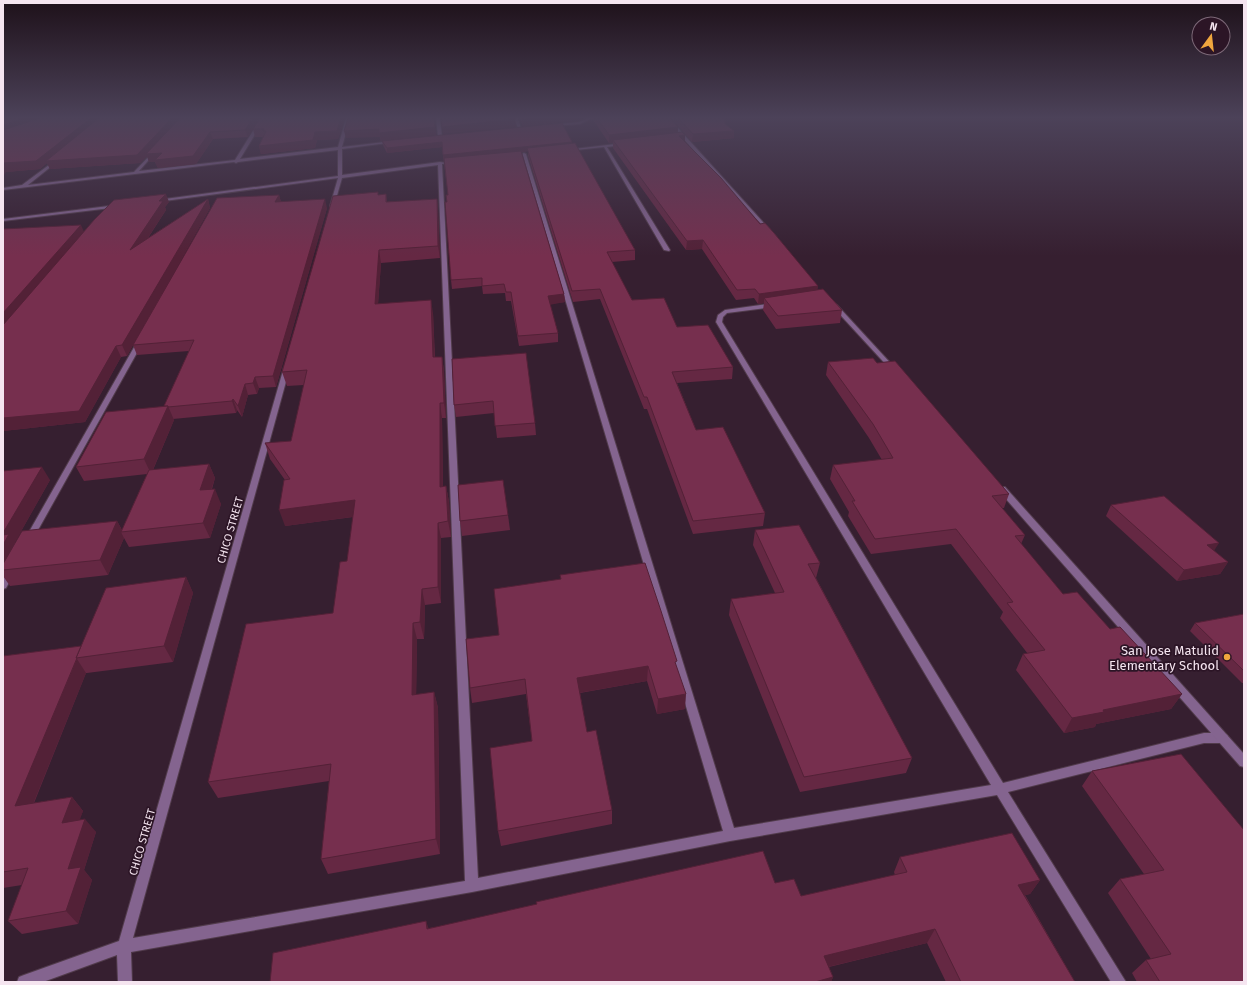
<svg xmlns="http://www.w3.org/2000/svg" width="1247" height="985" viewBox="0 0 1247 985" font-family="'Fira Sans',sans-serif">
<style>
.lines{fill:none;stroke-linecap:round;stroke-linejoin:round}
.minor-casing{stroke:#513b4b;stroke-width:2}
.tertiary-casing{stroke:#513b4b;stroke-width:2}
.minor{fill:#84648f;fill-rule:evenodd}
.tertiary{fill:#84648f;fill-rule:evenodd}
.wall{fill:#652843}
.shaded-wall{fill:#532137}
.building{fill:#762f4e;stroke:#532137}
.poi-dot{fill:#f0a63e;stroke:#2c1526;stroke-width:1.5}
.labels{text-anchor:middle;stroke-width:3.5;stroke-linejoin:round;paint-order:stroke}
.street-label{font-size:11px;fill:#f5e5f0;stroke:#2c1526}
.near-poi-label{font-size:13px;fill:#f5e5f0;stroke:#2c1526;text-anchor:end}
</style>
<rect width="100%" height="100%" fill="#361f30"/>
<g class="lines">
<!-- minor casing -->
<g class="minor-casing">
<g id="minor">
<polygon points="261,118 265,118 240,159 338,147 346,118 350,118 342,147 393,141 395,142 342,149 342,175 440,162 446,163 442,164 478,878 723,831 522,154 524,153 526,154 734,828 991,785 716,322 718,315 725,310 774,303 777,305 774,307 727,313 723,317 722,322 1003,783 1204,733 1223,733 1227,735 1229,738 1227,741 1223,743 1204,743 1008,792 1126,982 1111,982 997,795 730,841 472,892 131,952 132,982 118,982 117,955 43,982 17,982 19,977 24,975 119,941 284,367 287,365 290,367 133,938 465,881 438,165 342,178 334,206 332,207 330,206 338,178 157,202 155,201 157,200 338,176 338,150 238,162 236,163 234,162 3,190 3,188 22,185 57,159 58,161 28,185 134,172 154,151 155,153 139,171 235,160"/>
<polygon points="436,118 440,118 442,137 440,138 438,137"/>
<polygon points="514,118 518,118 521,129 518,128"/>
<polygon points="588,118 593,118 580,124 552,126 550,125 579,122"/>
<polygon points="624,143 623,145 607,147 670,250 669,251 664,250 604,147 567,151 565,150"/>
<polygon points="117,205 119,206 119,207 3,221 3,219"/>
<polygon points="140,340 143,342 33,539 32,541 26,541 25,539 137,342"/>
<polygon points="11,569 14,570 15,572 6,588 3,589 3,578 8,570"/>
</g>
</g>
<!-- tertiary casing -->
<g class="tertiary-casing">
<g id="tertiary">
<polygon points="665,118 669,118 770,230 770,232 766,232"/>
<polygon points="835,304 837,305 895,368 895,370 891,370 833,307 833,305"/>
<polygon points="999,487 1005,487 1244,754 1244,767 1240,766 999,491 998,489"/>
</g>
</g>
<!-- minor -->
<use href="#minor" class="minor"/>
<!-- tertiary -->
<use href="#tertiary" class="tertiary"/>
</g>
<!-- wall -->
<g class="wall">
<polygon points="3,118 260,118 248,137 213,139 196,164 158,168 155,162 149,162 147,156 140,163 50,169 47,163 40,169 6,172"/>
<polygon points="260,118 345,118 338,139 317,140 315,148 261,154 259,146 263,137 255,137 253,129"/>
<polygon points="519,118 575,118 570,121 523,126"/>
<polygon points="593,118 670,118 678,127 678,132 685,135 685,141 818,286 817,290 842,310 840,323 776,329 763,310 764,303 758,304 754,298 736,300 702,249 686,250 613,148 613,143 609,143 593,120"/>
<polygon points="671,118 725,118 725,124 734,131 734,138 692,142"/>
<polygon points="382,141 572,142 572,144 635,250 635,260 612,262 632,300 677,327 733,367 732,379 677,383 696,430 765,513 763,526 693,534 647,409 644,409 600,299 573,302 528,156 528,151 522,152 564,294 565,302 550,304 558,333 558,342 519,346 511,301 506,301 505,293 483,294 482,286 452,289 451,280 447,202 448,195 442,147 387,153 383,145"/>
<polygon points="386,194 387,202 437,199 438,210 440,258 381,263 378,304 433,313 435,357 442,357 444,371 446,418 442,418 443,486 446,486 449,502 451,537 441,538 441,603 425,605 424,639 417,639 416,695 434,692 438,708 440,854 328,874 321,859 329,781 218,798 208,782 333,613 347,561 353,517 285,526 285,480 270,459 265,443 291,441 304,385 287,386 282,372 379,195"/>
<polygon points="279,195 281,202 327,208 276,387 259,388 257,394 248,395 242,417 237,410 236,413 173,419 174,420 153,470 209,464 215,478 212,489 221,504 210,538 129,547 124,538 108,575 10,586 3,576 3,471 50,480 15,542 15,543 117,521 122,530 147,474 84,481 76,467 164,406 189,351 137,355 133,345 127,356 121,357 85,422 3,431 3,229 84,232 169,202 165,207 166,210 148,238 208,199 210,208 162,294"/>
<polygon points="452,359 535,423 536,435 497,438 494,413 456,417 454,405"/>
<polygon points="828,362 877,363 1009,494 1004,508 1002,508 1025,535 1021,544 1063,594 1110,629 1182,694 1171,709 1096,724 1095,727 1064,733 1016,670 1023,654 1028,654 1000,618 1003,612 951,544 871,554 848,516 849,512 830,479 833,465 882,460 869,438 826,375"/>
<polygon points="1111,505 1228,562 1220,574 1177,581 1106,516"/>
<polygon points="508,515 510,530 462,536 460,521"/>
<polygon points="755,530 820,563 816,578 912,758 906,773 800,792 729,615 731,599 775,593 753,545"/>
<polygon points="560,575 676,666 685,709 657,714 647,681 580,693 587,732 612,810 612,824 501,846 498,831 532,741 526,694 472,703 470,688 499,635 561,579"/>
<polygon points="186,577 193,593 173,662 87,673 86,673 34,803 72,797 83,811 79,820 96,832 84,870 92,880 78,924 22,934 8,921 22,885 3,888 3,656 81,646"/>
<polygon points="1244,614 1244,683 1242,683 1190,631 1195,623"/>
<polygon points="1092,771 1244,830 1244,982 1137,982 1132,973 1146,960 1151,959 1108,893 1120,879 1144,874 1082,786"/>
<polygon points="900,857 1040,880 1030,894 1025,895 1075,982 946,982 927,943 829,967 833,977 831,982 270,982 429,928 775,883 801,896 895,875 894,872"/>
</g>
<!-- shaded-wall -->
<g class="shaded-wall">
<polygon points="25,118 50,118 3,134 3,125"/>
<polygon points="91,118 181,118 210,132 213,139 196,164 158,168 155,162 149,162 147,156 140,163 50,169 47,163 40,169 6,172 3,177 3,163"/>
<polygon points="253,118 260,118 248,137 245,130"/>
<polygon points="341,118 345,118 338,139 317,140 315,148 261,154 259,146"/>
<polygon points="435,118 436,135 380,141 380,137 346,138 344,131 379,129"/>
<polygon points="531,118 575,118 570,121 523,126 522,119"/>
<polygon points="515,119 516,127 443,134 442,127"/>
<polygon points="678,127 678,134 613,140 613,143 609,143 609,135"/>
<polygon points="734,131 734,138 692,142 693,134"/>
<polygon points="685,135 685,142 679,136"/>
<polygon points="442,142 442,147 387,153 387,148"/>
<polygon points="572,142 573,147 527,148 528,151 444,160 443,155"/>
<polygon points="166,194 169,202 165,207 166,210 134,259 130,250 159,201"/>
<polygon points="279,195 281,203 275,202"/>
<polygon points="208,199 210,208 127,356 122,345"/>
<polygon points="325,199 327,208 276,387 273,376"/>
<polygon points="437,199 438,210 440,258 438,246"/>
<polygon points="81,225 85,234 3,331 3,313"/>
<polygon points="703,240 702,249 686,250 687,241"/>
<polygon points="379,250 381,263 377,318 375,304"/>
<polygon points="818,286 816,296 764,298 764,303 758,304 759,294"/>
<polygon points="564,294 565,302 549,305 548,296"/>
<polygon points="431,300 433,313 435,371 433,357"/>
<polygon points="116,346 121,357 85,422 3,431 3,418"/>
<polygon points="442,357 444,371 446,418 444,403"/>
<polygon points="255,377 259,388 257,394 253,383"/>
<polygon points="245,384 248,395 242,417 238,406"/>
<polygon points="233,399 237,410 236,413 232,401"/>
<polygon points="440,403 442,418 443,502 440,487"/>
<polygon points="168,406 174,420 151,474 144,459"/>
<polygon points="209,464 215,478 206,505 200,490"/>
<polygon points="42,467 50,480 15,542 18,548 3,570 3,533"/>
<polygon points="446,486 449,502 451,537 448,521"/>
<polygon points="215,489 221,504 210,538 203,523"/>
<polygon points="355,500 359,516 285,526 279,510"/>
<polygon points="117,521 123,532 121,532 124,538 108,575 100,560"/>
<polygon points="438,523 441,538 441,603 438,587"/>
<polygon points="1219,543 1212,554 1207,545"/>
<polygon points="1228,562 1220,574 1177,581 1184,570"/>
<polygon points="186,577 193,593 173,662 164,646"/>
<polygon points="422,589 425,605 424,639 420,622"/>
<polygon points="413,623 417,639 416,712 412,695"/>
<polygon points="77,659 86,673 27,819 15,806"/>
<polygon points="648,666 647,681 578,693 577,678"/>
<polygon points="434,692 438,708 440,854 436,839"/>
<polygon points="686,694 685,709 657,714 658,699"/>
<polygon points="1182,694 1171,709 1096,724 1095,727 1064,733 1072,718 1103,710"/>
<polygon points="72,797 83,811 74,836 62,823"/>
<polygon points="85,819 96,832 84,870 92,880 78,924 66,911 68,869"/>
<polygon points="1040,880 1030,894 1009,899 1018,885"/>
<polygon points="426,921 431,935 427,929"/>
<polygon points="935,929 927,943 819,969 824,956"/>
<polygon points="833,977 831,982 815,982"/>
</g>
<!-- building -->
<g class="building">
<polygon points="3,118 25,118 3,125"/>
<polygon points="40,118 91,118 36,161 3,163 3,130"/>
<polygon points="99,118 172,118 137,155 46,161"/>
<polygon points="180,118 253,118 245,130 210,132 193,156 155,160 162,153 146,154"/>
<polygon points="260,118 341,118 337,131 315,132 313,140 259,146 266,131 263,131 264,129 253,129"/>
<polygon points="348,118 434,118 435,127 379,133 379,129 344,131"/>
<polygon points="441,118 515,118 515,119 442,127"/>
<polygon points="597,118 670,118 678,127 609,135"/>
<polygon points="678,118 725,118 725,124 734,131 693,134"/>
<polygon points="562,123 572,142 443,155 442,142 387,148 382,141"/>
<polygon points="682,132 685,135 679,136 721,178 760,224 765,223 774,233 818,286 759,294 755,289 737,290 703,240 687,241 613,140"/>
<polygon points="575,143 635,250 607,252 632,300 664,298 677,327 708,325 733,367 672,372 696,430 723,427 765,513 693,521 647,397 644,397 600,289 572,291 527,148"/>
<polygon points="521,151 564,294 548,296 558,333 518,336 511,292 506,292 504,284 482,286 482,278 451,280 445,202 447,202 446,195 448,195 444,158"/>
<polygon points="378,192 378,195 386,194 386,202 437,199 438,246 379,250 375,304 431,300 433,357 442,357 444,403 440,403 440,487 446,486 448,521 438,523 438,587 422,589 420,622 413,623 412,695 434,692 436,839 321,859 331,764 208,782 246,624 333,613 340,562 347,561 355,500 279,510 284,480 290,479 265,443 291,441 307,370 282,372 333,196"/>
<polygon points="166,194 159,201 163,201 130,250 208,199 122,345 116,346 79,411 3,418 3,325 94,220 114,200"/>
<polygon points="279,195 275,202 325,199 273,376 255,377 253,383 245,384 238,406 233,399 232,401 168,407 168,406 164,406 194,340 133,345 217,198"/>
<polygon points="81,225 3,313 3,229"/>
<polygon points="823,289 842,310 778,316 764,298"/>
<polygon points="526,353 535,423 495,426 493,401 454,405 452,359"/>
<polygon points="873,358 877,363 895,361 1009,494 992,496 1025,535 1015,536 1063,594 1077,592 1110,629 1120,627 1182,694 1103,710 1104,712 1072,718 1023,654 1045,650 1007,603 1013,602 956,529 875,539 852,501 855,501 833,465 893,458 873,424 828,362"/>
<polygon points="168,406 144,459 76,467 106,412"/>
<polygon points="209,464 200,490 215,489 203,523 121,532 149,470"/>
<polygon points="42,467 3,533 3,471"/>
<polygon points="503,480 508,515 460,521 458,485"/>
<polygon points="1164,496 1219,543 1207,545 1228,562 1184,570 1111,505"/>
<polygon points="117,521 100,560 3,570 3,564 22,531"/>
<polygon points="799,525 820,563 808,564 912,758 804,777 731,599 784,592 755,530"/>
<polygon points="9,534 3,545 3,535"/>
<polygon points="645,563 661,611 677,661 675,662 686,694 658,699 648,666 577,678 587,732 596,730 612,810 498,831 490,748 532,741 525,679 470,688 466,639 499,635 494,589 561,579 560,575"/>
<polygon points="186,577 164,646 76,658 106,588"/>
<polygon points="1244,614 1244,671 1195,623"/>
<polygon points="81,646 76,658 77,658 15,806 72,797 62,823 85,819 68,869 81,867 66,911 8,921 28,868 3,872 3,656"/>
<polygon points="1181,754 1244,830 1244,982 1160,982 1146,960 1171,954 1120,879 1164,870 1092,771"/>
<polygon points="1012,833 1040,880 1018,885 1075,982 961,982 935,929 824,956 833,977 815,982 270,982 273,953 426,921 427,929 537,904 536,902 763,851 775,883 794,879 801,896 907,872 900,857"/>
</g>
<!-- sky -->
<linearGradient id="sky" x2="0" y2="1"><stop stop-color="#1e111a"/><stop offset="0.46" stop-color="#4c4259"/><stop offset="1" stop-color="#4c4259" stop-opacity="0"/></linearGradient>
<rect width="1247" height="256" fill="url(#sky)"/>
<!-- markers -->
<circle class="poi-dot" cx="1227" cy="657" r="4"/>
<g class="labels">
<!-- street labels -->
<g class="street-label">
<text transform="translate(230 530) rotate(-74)" y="4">CHICO STREET</text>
<text transform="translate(142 842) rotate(-74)" y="4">CHICO STREET</text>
</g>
<!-- near-poi labels -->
<g class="near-poi-label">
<text x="1219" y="655">San Jose Matulid<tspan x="1219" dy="15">Elementary School</tspan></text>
</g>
</g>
<!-- border -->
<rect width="1247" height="985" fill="none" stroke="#f5e5f0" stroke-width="8"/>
<!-- north arrow -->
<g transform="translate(1211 36) rotate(15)"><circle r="19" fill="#2c1526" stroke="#7c6877"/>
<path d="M0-3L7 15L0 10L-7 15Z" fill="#f0a63e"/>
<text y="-6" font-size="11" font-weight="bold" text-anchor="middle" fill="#f5e5f0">N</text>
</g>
</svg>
